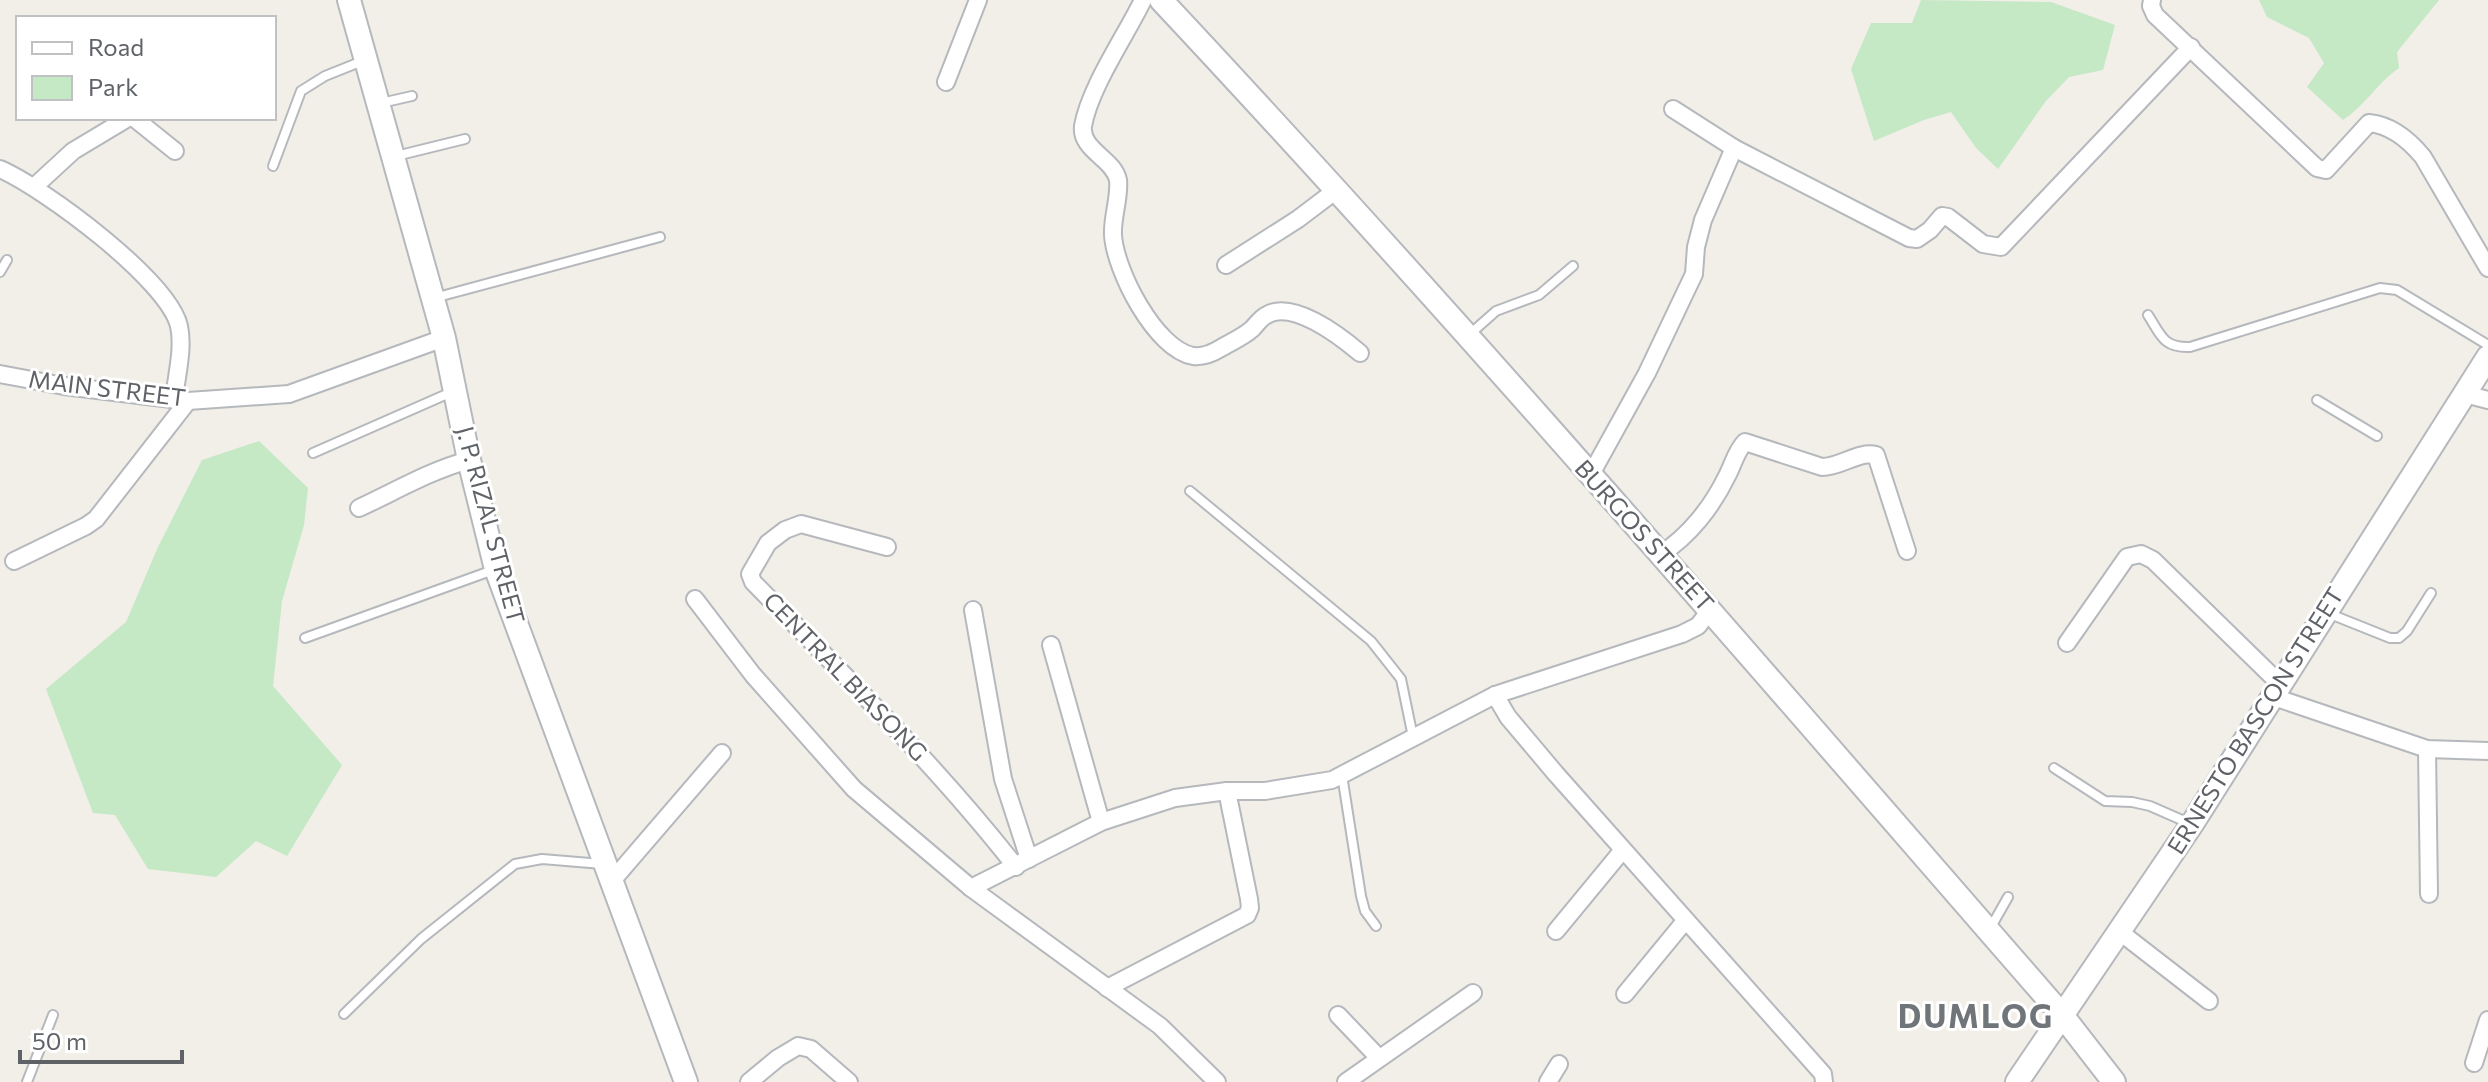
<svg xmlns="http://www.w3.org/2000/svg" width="2488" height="1082" viewBox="0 0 2488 1082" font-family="Commissioner,sans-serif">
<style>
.green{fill:#c5e8c5}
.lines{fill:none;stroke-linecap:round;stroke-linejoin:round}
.service-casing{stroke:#b5b8bc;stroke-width:12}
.minor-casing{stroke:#b5b8bc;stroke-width:20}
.tertiary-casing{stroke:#b5b8bc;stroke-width:26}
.service{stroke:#fff;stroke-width:8}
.minor{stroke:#fff;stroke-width:16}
.tertiary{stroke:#fff;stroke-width:22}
.labels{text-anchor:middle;stroke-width:6;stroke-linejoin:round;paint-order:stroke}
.street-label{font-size:24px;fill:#5f6368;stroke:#fff}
.district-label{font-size:32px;font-weight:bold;letter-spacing:2px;fill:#70757a;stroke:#fff}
</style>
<rect width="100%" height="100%" fill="#f1efe8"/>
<!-- green -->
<g class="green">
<polygon points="1921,0 2051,2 2115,25 2103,70 2069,77 2046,101 1998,169 1976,148 1951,112 1924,120 1874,141 1851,69 1871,23 1912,23"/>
<path d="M2259,0H2439L2397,52L2399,68C2377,83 2365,106 2343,120L2307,87L2324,63L2309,38L2267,17Z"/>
<polygon points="259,441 308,488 304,525 282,601 273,686 342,765 287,856 256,841 216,877 148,869 115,815 93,813 46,689 126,622 158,547 202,460"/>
</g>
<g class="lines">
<!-- service casing -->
<g class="service-casing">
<g id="service">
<polyline points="381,103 412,96"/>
<polyline points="396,156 465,139"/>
<polyline points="273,166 301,91 325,76 365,60"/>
<polyline points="0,272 7,260"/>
<polyline points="434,298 660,237"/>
<path d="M2148,315C2161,335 2163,348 2190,347L2380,288L2397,290L2488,345"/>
<polyline points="1470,334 1496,311 1539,295 1573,266"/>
<polyline points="2317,400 2377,436"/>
<polyline points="313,453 454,391"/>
<polyline points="1190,491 1371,641 1401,679 1413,737"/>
<polyline points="2330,614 2390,638 2399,638 2407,631 2431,593"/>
<polyline points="305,638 496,569"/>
<polyline points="2054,768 2105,801 2132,802 2150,806 2191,824"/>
<polyline points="1342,775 1361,896 1365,911 1376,926"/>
<polyline points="1991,927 2008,897"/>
<polyline points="344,1014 421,939 515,864 542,859 602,864"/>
<polyline points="27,1082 53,1015"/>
</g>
</g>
<!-- minor casing -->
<g class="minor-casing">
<g id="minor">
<path d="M1143,0C1125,37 1090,87 1083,126C1080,150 1114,159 1118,180C1120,197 1112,217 1113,235C1115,270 1155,349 1193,356C1202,357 1213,353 1221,348C1231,342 1243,337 1252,329C1256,325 1260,319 1265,316C1291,298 1340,336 1360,353"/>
<path d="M2152,0L2151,6L2155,15L2317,168L2326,170L2369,123C2390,125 2409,140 2423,157L2488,268"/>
<polyline points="946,82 978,0"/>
<polyline points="1673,109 1734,148 1909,238 1917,239 1930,230 1942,216 1948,217 1983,244 2001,247 2191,47"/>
<polyline points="134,118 175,151"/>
<path d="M0,169C44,188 168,280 179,326C184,349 176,377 174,400"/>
<polyline points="35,186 73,151 128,118"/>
<polyline points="1226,265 1298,219 1335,191"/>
<polyline points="0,374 64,386 188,401 289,394 444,338"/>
<polyline points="2465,394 2488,400"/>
<polyline points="1590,476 1647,373 1694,274 1696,247 1703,220 1734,148"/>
<path d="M359,508C396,491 429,471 469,460"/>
<path d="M887,547L801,524L785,530L768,543L750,574L753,582C843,674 936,765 1016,867"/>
<path d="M1661,554C1689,536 1712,507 1727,476C1733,465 1736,451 1745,442L1822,467C1841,467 1858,451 1876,455L1907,551"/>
<polyline points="14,561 86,526 96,519 188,401"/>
<polyline points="695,599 753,675 854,789 971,888 1160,1026 1217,1082"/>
<polyline points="973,610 1003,779 1029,859"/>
<polyline points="2067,643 2127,557 2141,554 2153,560 2279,683"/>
<polyline points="1051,645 1101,822"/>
<polyline points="1495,695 1508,717 1556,774 1823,1074 1824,1082"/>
<polyline points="2271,696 2427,749 2488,751"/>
<polyline points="2427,749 2429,894"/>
<polyline points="611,882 722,753"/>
<polyline points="971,888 1101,822 1175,798 1227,791 1265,791 1332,780 1495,695 1682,634 1698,626 1710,610"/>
<polyline points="1556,931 1622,851"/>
<polyline points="2120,932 2209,1001"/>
<polyline points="1107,988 1247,915 1250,908 1249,899 1227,791"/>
<polyline points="1625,994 1685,921"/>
<polyline points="1338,1015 1379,1058"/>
<polyline points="2474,1063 2488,1020"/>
<polyline points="749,1082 778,1058 798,1046 811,1049 849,1082"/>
<polyline points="1346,1082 1473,993"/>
<polyline points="1548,1082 1559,1064"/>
</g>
</g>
<!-- tertiary casing -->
<g class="tertiary-casing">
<g id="tertiary">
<polyline points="349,0 444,338 469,460 496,569 686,1082"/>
<path d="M1161,0C1470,330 1765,674 2062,1015L2114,1082"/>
<polyline points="2017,1082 2192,824 2488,357"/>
</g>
</g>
<!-- service -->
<use href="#service" class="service"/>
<!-- minor -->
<use href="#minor" class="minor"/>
<!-- tertiary -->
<use href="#tertiary" class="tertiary"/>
</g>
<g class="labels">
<!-- street labels -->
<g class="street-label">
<text transform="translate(107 389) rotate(7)" y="8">MAIN STREET</text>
<text transform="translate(490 525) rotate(75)" y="8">J. P. RIZAL STREET</text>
<text transform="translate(1644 536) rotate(48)" y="8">BURGOS STREET</text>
<text transform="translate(845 677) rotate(46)" y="8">CENTRAL BIASONG</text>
<text transform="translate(2256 721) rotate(-58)" y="8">ERNESTO BASCON STREET</text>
</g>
<!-- district labels -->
<g class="district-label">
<text x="1976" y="1028">DUMLOG</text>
</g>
</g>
<!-- legend -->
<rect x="16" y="16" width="260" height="104" fill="#ffffff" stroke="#bfc1c3" stroke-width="2"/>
<rect x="32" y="42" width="40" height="12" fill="#ffffff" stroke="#bfc1c3" stroke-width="2"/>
<text x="88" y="56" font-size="24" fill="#5f6368">Road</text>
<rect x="32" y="76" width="40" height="24" fill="#c5e8c5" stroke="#bfc1c3" stroke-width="2"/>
<text x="88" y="96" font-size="24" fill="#5f6368">Park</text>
<!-- scale -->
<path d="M20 1050v12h162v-12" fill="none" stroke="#5f6368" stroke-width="4"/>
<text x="32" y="1050" font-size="24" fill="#5f6368" stroke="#ffffff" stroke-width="6" paint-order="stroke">50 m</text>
</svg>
